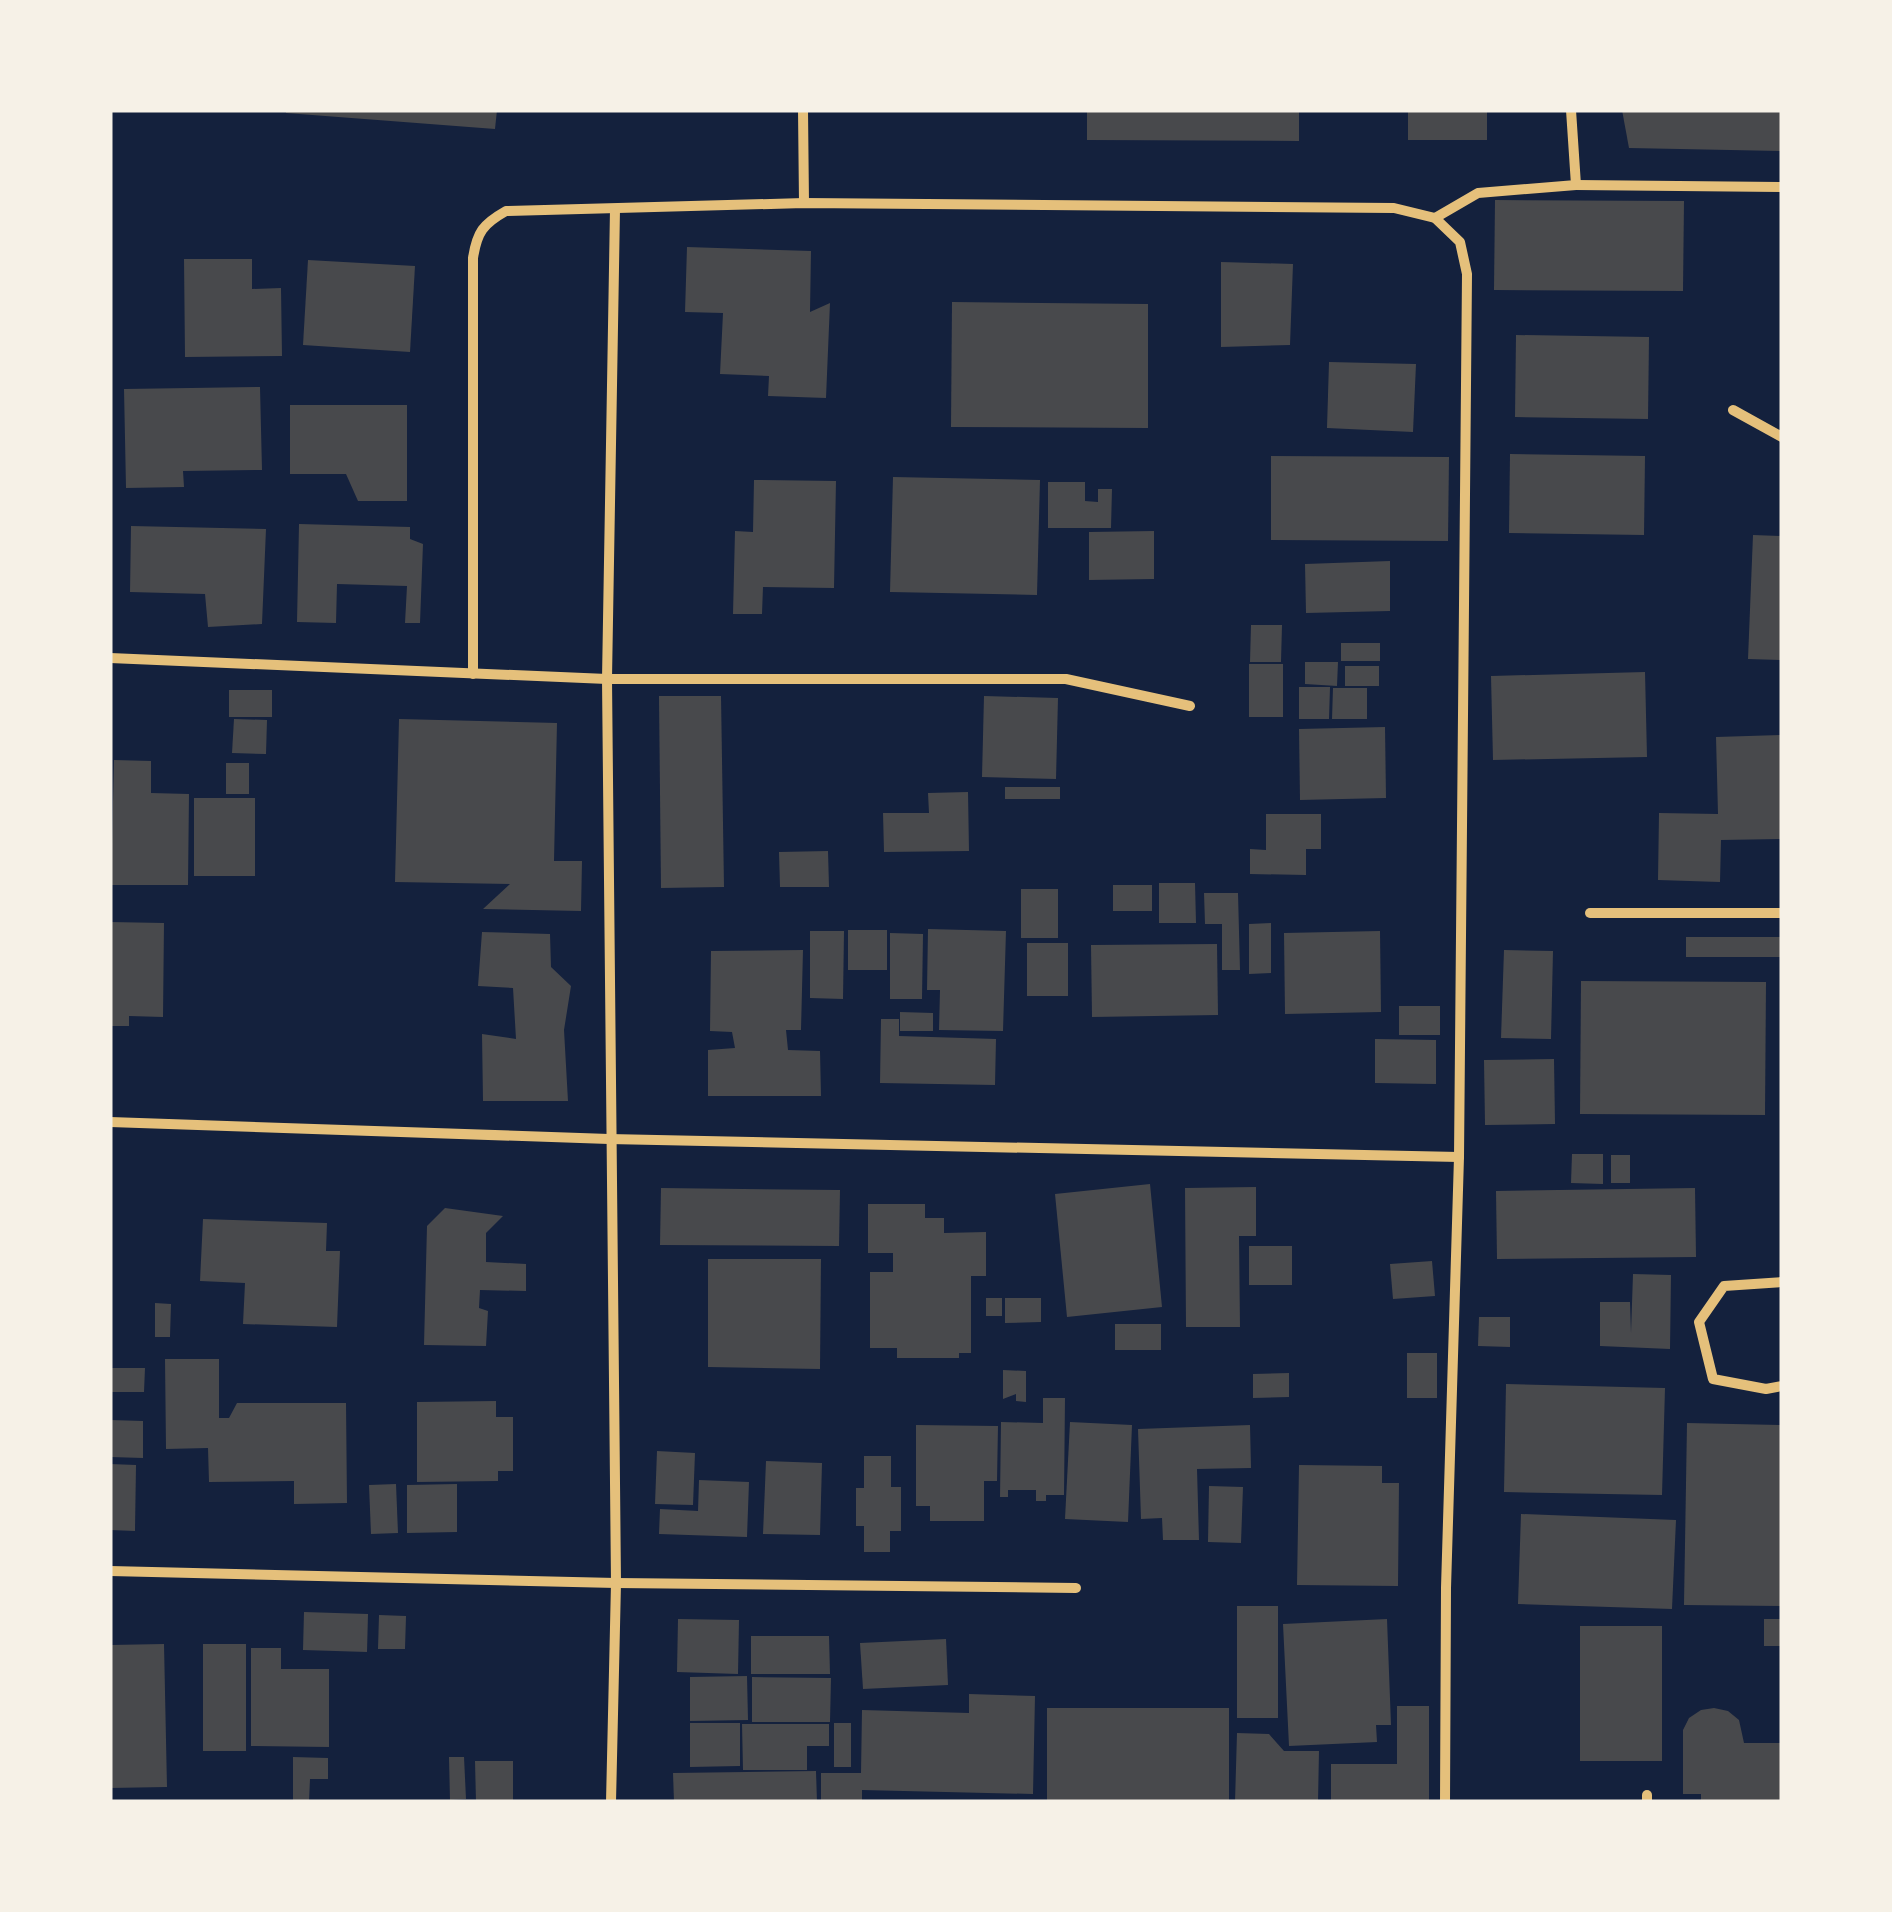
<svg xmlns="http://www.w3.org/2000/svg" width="1892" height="1912" viewBox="0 0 1892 1912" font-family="Lora,serif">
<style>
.building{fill:#48494c}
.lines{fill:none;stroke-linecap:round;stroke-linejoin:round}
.minor{stroke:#e5c07b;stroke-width:10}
</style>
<rect width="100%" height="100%" fill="#14213d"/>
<!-- building -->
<g class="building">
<polygon points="286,110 497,110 495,129 286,113"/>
<polygon points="1087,110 1299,110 1299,141 1087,140"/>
<rect x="1408" y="110" width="79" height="30"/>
<polygon points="1622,110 1782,110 1782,151 1629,148"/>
<polygon points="1495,200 1684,201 1683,291 1494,290"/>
<polygon points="687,247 811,251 810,312 830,303 826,398 768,396 769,376 720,374 723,313 685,312"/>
<polygon points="184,259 252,259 252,289 281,288 282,356 185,357"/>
<polygon points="308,260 415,266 410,352 303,345"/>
<polygon points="1221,262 1293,264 1290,345 1221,347"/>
<polygon points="952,302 1148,304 1148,428 951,427"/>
<polygon points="1516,335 1649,337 1648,419 1515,417"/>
<polygon points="1329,362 1416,364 1413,432 1327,428"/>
<polygon points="260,387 262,470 183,471 184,487 126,488 124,389"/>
<polygon points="290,405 407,405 407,501 358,501 346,474 290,474"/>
<polygon points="1510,454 1645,456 1644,535 1509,533"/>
<polygon points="1271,456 1449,457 1448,541 1271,540"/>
<polygon points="893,477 1040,480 1037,595 890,592"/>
<polygon points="754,480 836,481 834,588 763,587 762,614 733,614 735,531 753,532"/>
<polygon points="1048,482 1085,482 1085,501 1098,502 1098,489 1112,489 1111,528 1048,528"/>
<polygon points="299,524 410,527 410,539 423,544 420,623 405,623 407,586 337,584 336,623 297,622"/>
<polygon points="131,526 266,529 262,624 208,627 205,594 130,592"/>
<polygon points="1154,531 1154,579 1089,580 1089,532"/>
<polygon points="1753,535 1782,536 1782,660 1748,659"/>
<polygon points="1390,561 1390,611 1306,613 1305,564"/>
<polygon points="1251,625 1282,625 1281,662 1250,662"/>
<rect x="1341" y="643" width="39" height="18"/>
<polygon points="1305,662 1338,662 1337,686 1305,684"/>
<rect x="1249" y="664" width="34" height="53"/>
<rect x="1345" y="666" width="34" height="20"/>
<polygon points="1645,672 1647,757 1493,760 1491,676"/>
<polygon points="1299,687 1330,687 1329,719 1299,719"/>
<polygon points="1333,688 1367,688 1367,719 1332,719"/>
<rect x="229" y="690" width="43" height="27"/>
<polygon points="659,696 721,696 724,887 661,888"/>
<polygon points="984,696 1058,698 1056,779 982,777"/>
<polygon points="234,719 267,720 266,754 232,753"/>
<polygon points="399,719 557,723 554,861 582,861 581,911 483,909 510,884 395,882"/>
<polygon points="1385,727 1386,798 1300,800 1299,729"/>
<polygon points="1782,735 1782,839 1721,840 1720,882 1658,880 1659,813 1718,814 1716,737"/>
<polygon points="114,760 151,761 151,793 189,794 188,885 111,885"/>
<rect x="226" y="763" width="23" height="31"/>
<rect x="1005" y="787" width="55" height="12"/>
<polygon points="968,792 969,851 884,852 883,813 929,813 928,793"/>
<rect x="194" y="798" width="61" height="78"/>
<polygon points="1266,814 1321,814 1321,849 1306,849 1306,875 1250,874 1250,849 1266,850"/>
<polygon points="828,851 829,887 780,887 779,852"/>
<polygon points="1159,883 1195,883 1196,923 1159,923"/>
<rect x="1113" y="885" width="39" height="26"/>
<rect x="1021" y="889" width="37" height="49"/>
<polygon points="1204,893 1238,893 1240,970 1222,970 1222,924 1205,924"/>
<polygon points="110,922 164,923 163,1017 129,1016 129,1026 111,1026"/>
<polygon points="1271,923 1271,973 1249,974 1249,924"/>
<polygon points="928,929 1006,931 1003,1031 939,1030 940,990 927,990"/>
<rect x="848" y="930" width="39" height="40"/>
<polygon points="810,931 844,931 843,999 810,998"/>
<polygon points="1380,931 1381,1012 1285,1014 1284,933"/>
<polygon points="482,932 550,934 551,967 571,986 564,1030 568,1101 483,1101 482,1034 516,1039 513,988 478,986"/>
<polygon points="890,933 923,934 922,999 890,999"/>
<rect x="1686" y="937" width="96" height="20"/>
<rect x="1027" y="943" width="41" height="53"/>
<polygon points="1217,944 1218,1015 1092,1017 1091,945"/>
<polygon points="803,950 801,1030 786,1030 788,1050 820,1051 821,1096 708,1096 708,1050 735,1048 732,1032 710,1031 711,951"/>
<polygon points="1504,950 1553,951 1551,1039 1501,1038"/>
<polygon points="1581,981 1766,982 1765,1115 1580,1114"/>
<rect x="1399" y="1006" width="41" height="29"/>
<polygon points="900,1012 933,1013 933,1031 900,1031"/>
<polygon points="881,1019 899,1019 899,1036 996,1039 995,1085 880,1083"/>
<polygon points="1375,1039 1436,1040 1436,1084 1375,1083"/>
<polygon points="1554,1059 1555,1124 1485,1125 1484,1060"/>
<polygon points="1572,1154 1603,1154 1603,1184 1571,1183"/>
<rect x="1611" y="1155" width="19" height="28"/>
<polygon points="1150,1184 1162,1307 1067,1317 1055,1194"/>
<polygon points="1256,1187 1256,1236 1239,1236 1240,1327 1186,1327 1185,1188"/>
<polygon points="661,1188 840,1190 839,1246 660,1245"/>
<polygon points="1695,1188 1696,1257 1497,1259 1496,1191"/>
<polygon points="868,1204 925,1204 925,1218 944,1218 944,1233 986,1232 986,1276 971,1276 971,1353 959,1353 959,1358 897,1358 897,1348 870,1348 870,1272 893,1272 893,1253 868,1253"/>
<polygon points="445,1208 503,1216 486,1233 486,1262 526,1264 526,1291 480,1290 479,1308 488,1311 486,1346 424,1345 427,1226"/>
<polygon points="203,1219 327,1223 326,1251 340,1251 337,1327 243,1324 245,1283 200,1281"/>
<rect x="1249" y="1246" width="43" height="39"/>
<polygon points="708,1259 821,1259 820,1369 708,1367"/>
<polygon points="1432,1261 1435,1296 1393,1299 1390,1264"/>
<polygon points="1633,1274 1671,1275 1670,1349 1600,1346 1600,1302 1630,1302 1631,1333"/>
<rect x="986" y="1298" width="16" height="18"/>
<polygon points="1005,1298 1041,1298 1041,1322 1005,1323"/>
<polygon points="155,1303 171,1304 170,1337 155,1337"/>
<polygon points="1479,1317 1510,1317 1510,1347 1478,1346"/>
<rect x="1115" y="1324" width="46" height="26"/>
<rect x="1407" y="1353" width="30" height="45"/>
<polygon points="165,1359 219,1359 219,1418 229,1418 237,1403 346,1403 347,1503 294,1504 294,1481 209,1482 208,1448 166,1449"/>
<polygon points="110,1368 145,1368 144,1392 110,1392"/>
<polygon points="1003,1370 1026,1371 1026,1402 1016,1401 1016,1394 1003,1399"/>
<polygon points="1289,1373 1289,1397 1253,1398 1253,1374"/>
<polygon points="1506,1384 1665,1388 1662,1495 1504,1492"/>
<polygon points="1043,1398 1065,1398 1064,1495 1046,1495 1046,1501 1036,1501 1036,1490 1008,1490 1008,1497 1000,1497 1001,1422 1043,1423"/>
<polygon points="496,1401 496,1417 513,1417 513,1471 498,1471 498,1481 417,1482 417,1402"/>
<polygon points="110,1420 143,1421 143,1458 110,1457"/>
<polygon points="1070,1422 1132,1425 1128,1522 1065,1519"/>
<polygon points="1687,1423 1782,1425 1782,1606 1684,1605"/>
<polygon points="916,1425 998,1426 997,1481 984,1481 984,1521 930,1521 930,1506 916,1506"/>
<polygon points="1250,1425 1251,1468 1197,1469 1199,1540 1163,1540 1162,1518 1141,1519 1138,1429"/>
<polygon points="657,1451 695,1453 693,1505 655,1504"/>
<polygon points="864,1456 891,1456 891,1487 901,1487 901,1531 890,1531 890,1552 864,1552 864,1526 856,1526 856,1488 864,1488"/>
<polygon points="766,1461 822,1463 820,1535 763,1534"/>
<polygon points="110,1464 136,1465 135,1531 110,1530"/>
<polygon points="1299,1465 1382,1466 1382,1483 1399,1483 1398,1586 1297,1585"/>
<polygon points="699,1480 749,1482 747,1537 659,1534 660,1509 698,1511"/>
<polygon points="396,1484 398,1533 371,1534 369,1485"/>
<polygon points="457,1484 457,1532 407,1533 407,1485"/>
<polygon points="1209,1486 1243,1487 1241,1543 1208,1542"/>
<polygon points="1521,1514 1676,1520 1672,1609 1518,1604"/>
<rect x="1237" y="1606" width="41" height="112"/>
<polygon points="304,1612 368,1614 367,1652 303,1650"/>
<polygon points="379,1615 406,1616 405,1649 378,1649"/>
<polygon points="678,1619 739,1620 738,1674 677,1672"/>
<polygon points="1387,1619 1391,1725 1376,1725 1377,1742 1289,1746 1283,1624"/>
<rect x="1764" y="1619" width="18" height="27"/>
<rect x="1580" y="1626" width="82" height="135"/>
<polygon points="751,1636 829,1636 830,1674 751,1674"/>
<polygon points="946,1639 948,1685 863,1689 860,1643"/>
<polygon points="164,1644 167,1787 110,1788 110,1645"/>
<rect x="203" y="1644" width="43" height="107"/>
<polygon points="251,1648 281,1648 281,1669 329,1669 329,1747 251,1746"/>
<polygon points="747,1676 748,1720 690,1721 690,1677"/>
<polygon points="752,1677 831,1678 830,1722 752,1722"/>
<polygon points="969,1694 1035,1696 1033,1794 862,1790 862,1802 821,1802 821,1773 861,1773 862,1710 969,1713"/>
<polygon points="1397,1706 1429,1706 1429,1802 1331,1802 1331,1764 1397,1764"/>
<rect x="1047" y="1708" width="182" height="94"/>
<polygon points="1714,1708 1728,1711 1739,1720 1744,1743 1782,1743 1782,1802 1701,1802 1701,1794 1683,1794 1683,1730 1689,1718 1701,1710"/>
<polygon points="690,1723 740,1723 740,1766 690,1767"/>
<rect x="834" y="1723" width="17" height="44"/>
<polygon points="742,1724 829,1724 829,1746 807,1746 807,1770 743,1770"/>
<polygon points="1237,1733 1269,1734 1284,1751 1319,1751 1318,1802 1235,1802"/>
<polygon points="293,1757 328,1758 328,1779 310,1779 309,1802 293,1802"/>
<polygon points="449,1757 464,1757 466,1799 450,1800"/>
<polygon points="475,1761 513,1761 513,1802 476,1802"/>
<polygon points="816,1771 817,1802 674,1802 673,1773"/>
</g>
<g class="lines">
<!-- minor -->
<g class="minor">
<polyline points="803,110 804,203"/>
<polyline points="1576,185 1782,187"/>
<polyline points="1435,218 1478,193 1576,185 1571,110"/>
<polyline points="1733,410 1782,437"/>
<polyline points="110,658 607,679 1066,679 1190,706"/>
<path d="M473,674V258C477,232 483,224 506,211L804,203L1394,208L1435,218L1460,242L1467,274L1459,1157L1446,1588L1445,1802"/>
<polyline points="1590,913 1782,913"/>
<polyline points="110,1122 609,1139 1459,1157"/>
<polyline points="1782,1282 1724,1286 1699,1322 1713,1379 1766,1389 1782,1386"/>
<polyline points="110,1571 616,1583 1076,1588"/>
<polyline points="611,1802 616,1583 607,679 615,209"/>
<polyline points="1647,1802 1647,1795"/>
</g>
</g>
<!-- border -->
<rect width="1892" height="1912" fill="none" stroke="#f6f1e7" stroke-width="225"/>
</svg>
